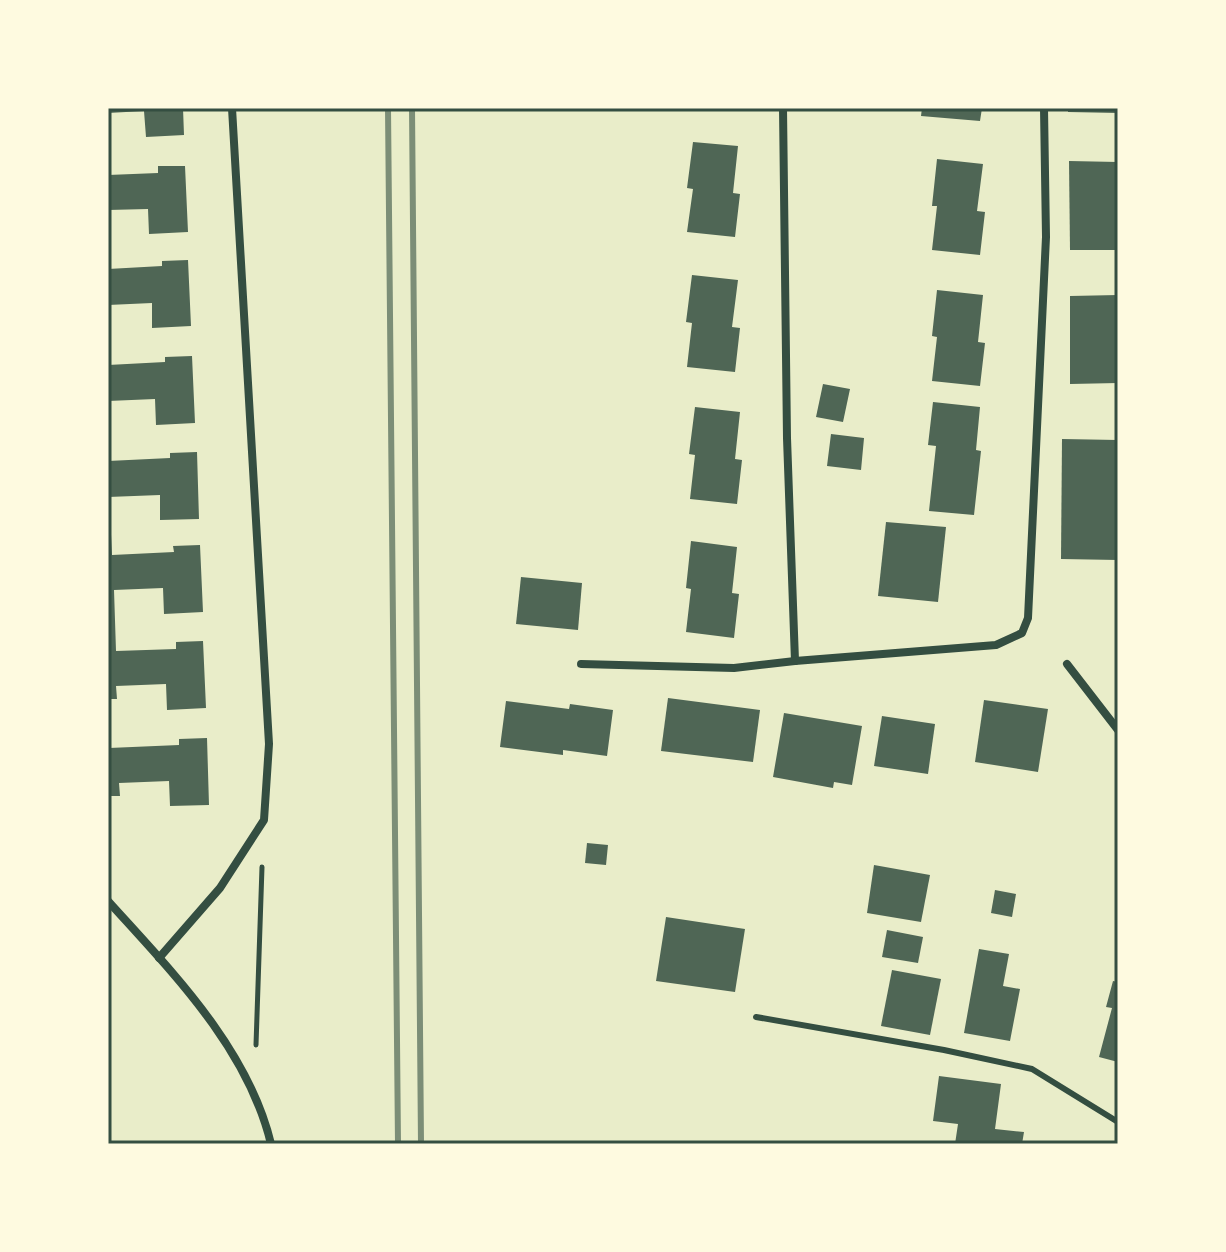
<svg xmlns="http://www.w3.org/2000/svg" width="1226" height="1252" viewBox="0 0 1226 1252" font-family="Manrope,sans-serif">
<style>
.building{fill:#4f6655}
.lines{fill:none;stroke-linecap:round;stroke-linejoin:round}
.path{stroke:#344e41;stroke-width:5}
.service{stroke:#344e41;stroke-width:6}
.minor{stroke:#344e41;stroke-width:8}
.rail{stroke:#7c8e77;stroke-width:6}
.neatline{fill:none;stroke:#344e41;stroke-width:3}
</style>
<rect width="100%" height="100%" fill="#e9edc9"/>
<!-- building -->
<g class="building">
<polygon points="108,108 183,108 184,135 146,137 144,111 108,113"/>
<polygon points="922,108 982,108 980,121 921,116"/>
<polygon points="1068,108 1118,108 1118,113 1068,112"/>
<polygon points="693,142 738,146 733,193 740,194 735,237 687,232 693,189 687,188"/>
<polygon points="937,159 983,164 977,211 985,212 980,255 932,250 937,206 932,206"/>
<polygon points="1069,161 1118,162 1118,250 1070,250"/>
<polygon points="158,166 185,166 188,232 149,234 148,209 108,210 108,175 158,173"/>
<polygon points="188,260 191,326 152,328 152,303 108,305 108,269 162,266 162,261"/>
<polygon points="692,275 738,280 732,327 740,328 735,372 687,367 692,323 686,322"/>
<polygon points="937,290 983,295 978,342 985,343 980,386 932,381 937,337 932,336"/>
<polygon points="1118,295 1118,383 1070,384 1070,296"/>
<polygon points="192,356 195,423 156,425 155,399 108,401 108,365 165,362 165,357"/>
<polygon points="823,384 850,389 843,422 816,417"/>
<polygon points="933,402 980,407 976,450 981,451 974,515 929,511 936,446 928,445"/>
<polygon points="695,407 740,412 735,459 742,460 737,504 690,499 695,455 689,454"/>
<polygon points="831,434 864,438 861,470 827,466"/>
<polygon points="1062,439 1118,440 1118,560 1061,559"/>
<polygon points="197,452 199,519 160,520 160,495 108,497 108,461 170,458 170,453"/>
<polygon points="108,514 110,514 112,555 174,552 173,546 200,545 203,612 164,614 163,588 114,590 116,651 176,649 176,642 203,641 206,708 167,710 166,684 116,686 117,699 108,699"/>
<polygon points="886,522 946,527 938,602 878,596"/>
<polygon points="691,541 737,547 732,593 739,594 734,638 686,632 691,589 686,588"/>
<polygon points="521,577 582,583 578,630 516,624"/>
<polygon points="668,698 760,710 753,762 661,751"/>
<polygon points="984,700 1048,709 1038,772 975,762"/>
<polygon points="506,701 569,709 570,704 613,710 607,756 563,750 563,755 500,747"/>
<polygon points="784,713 862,726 852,785 834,782 833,788 773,777"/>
<polygon points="882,716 935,724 928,774 874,766"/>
<polygon points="207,738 209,805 170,806 169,781 119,783 120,796 110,796 109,748 179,745 179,739"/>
<polygon points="587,843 608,845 606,865 585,863"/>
<polygon points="874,865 930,875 921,922 867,913"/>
<polygon points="995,890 1016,894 1012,917 991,913"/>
<polygon points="666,917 745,929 735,992 656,981"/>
<polygon points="887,930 923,937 918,963 882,957"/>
<polygon points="979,949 1009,954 1003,986 1020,989 1010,1041 964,1033"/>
<polygon points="892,970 941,979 930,1035 881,1026"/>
<polygon points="1113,981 1118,982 1118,1062 1099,1057 1112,1008 1106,1007"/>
<polygon points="939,1076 1001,1084 995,1129 1024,1132 1022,1144 955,1144 958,1124 933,1121"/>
</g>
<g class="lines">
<!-- path -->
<polyline class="path" points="256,1045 262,867"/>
<!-- service -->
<polyline class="service" points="756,1017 944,1050 1032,1069 1118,1122"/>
<!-- minor -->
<g class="minor">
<polyline points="783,108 787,438 795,661"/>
<polyline points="581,664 734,668 795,661 996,645 1022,633 1028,618 1046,237 1044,108"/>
<polyline points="1067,664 1118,730"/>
<path d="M108,901C172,972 248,1048 271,1144"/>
<polyline points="159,958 220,888 264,820 269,744 232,108"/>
</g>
<!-- rail -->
<g class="rail">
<polyline points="388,108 398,1144"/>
<polyline points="412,108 421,1144"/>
</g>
</g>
<!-- border -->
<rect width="1226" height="1252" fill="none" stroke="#fefae0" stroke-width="220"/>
<rect x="110" y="110" width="1006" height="1032" class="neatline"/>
</svg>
